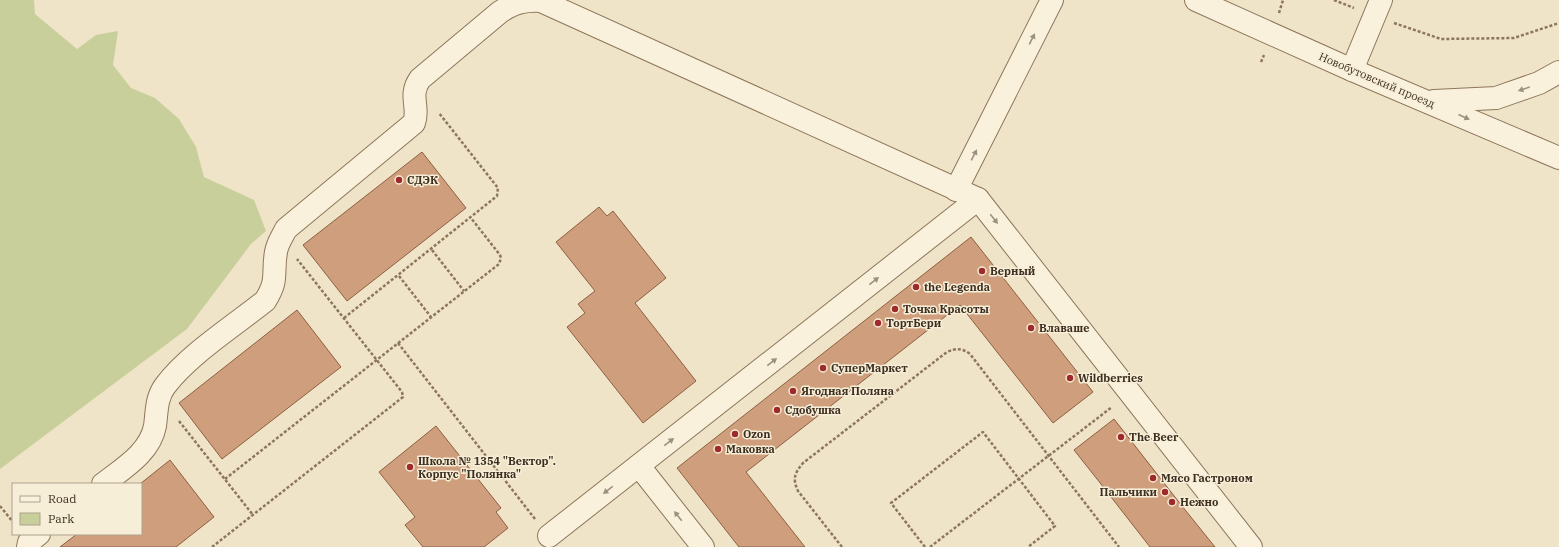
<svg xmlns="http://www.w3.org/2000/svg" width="1559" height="547" viewBox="0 0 1559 547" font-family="'IBM Plex Serif',serif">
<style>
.green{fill:#c9cf9b}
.building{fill:#cf9f7d;stroke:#8d5f41}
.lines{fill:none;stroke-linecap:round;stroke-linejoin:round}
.minor-casing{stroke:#8d765c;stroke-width:24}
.path{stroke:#8d765c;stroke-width:2.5;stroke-dasharray:3 2;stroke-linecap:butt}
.minor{stroke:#faf1dc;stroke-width:22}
.oneway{fill:#9c907e}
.poi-dot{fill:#9e2a2b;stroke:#f7eed8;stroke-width:1.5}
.labels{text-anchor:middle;stroke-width:3;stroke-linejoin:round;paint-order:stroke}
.street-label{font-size:11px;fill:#3d2e20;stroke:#f7eed8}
.poi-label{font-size:11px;font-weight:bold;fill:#3d2e20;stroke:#f7eed8;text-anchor:start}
</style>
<rect width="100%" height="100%" fill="#f0e4c8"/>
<!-- green -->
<polygon class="green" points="0,0 34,0 35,14 77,49 96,35 118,31 113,65 131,88 155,98 179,119 196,147 204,177 254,200 266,231 251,244 187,329 0,469"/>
<!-- building -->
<g class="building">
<polygon points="422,152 466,208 347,301 303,245"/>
<polygon points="599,207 607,216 613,211 666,278 635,303 696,381 643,423 567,327 585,313 578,304 595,291 556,242"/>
<polygon points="971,237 1093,392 1053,423 960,305 746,472 805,547 739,547 677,468"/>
<polygon points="297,310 341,367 222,459 179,403"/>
<polygon points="1114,419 1182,506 1215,547 1150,547 1097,479 1074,450"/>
<polygon points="436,426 501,508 496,512 508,528 484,547 423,547 405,525 415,517 379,472"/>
<polygon points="170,460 214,517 176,547 60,547 77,534 141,534 140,484"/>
</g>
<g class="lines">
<!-- minor casing -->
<g class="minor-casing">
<g id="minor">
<polyline points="1196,0 1352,70 1559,158"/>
<polyline points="1352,70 1381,0"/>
<polyline points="1434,101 1496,98 1539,83 1559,72"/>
<polyline points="956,190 1052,0"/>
<polyline points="639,466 703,547"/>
<path d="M103,484C122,469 150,453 155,426C157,412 156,398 165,386C188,355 235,325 265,301C279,279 272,274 276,252C277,244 282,237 286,229L414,123C420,107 408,96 420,79L500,12C514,3 524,0 541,1L978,199"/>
<polyline points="549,536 978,199 1251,547"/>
<polyline points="28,547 29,542 39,534"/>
</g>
</g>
<!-- path -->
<g class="path">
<polyline points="1334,0 1354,8"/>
<polyline points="1279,13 1283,0"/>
<polyline points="1394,23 1441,39 1514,38 1559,23"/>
<polyline points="1261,62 1264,55"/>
<polyline points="432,250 464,291"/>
<polyline points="399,276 431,317"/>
<polyline points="344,318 497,196 498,188 439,113"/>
<polyline points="398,343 535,519"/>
<polyline points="179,421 253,515"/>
<polyline points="225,479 499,264 501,258 500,255 471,218"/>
<polyline points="0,506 13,522"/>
<polyline points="212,547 403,397 402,392 297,259"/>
<path d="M842,547L798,491C792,478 795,473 803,463L947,352C956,348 962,348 970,354L1119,547"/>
<polyline points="925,547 891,503 983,432 1055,526 1028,547"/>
<polyline points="930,547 1112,407"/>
</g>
<!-- minor -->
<use href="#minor" class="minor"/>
</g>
<!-- one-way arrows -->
<defs><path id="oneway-solid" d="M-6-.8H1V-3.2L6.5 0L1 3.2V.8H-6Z"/></defs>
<g class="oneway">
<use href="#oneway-solid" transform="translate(1032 39) rotate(-63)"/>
<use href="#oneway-solid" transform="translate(1524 89) rotate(161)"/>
<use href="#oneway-solid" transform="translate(1464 117) rotate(24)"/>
<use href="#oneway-solid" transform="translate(974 155) rotate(-63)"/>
<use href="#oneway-solid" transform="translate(994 219) rotate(52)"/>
<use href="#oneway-solid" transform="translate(874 281) rotate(-38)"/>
<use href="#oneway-solid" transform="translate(772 362) rotate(-38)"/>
<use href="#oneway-solid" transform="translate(669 442) rotate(-38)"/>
<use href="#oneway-solid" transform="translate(608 490) rotate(142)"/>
<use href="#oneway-solid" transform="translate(678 516) rotate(-128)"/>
</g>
<!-- markers -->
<g class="poi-dot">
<circle cx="399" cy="180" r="4"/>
<circle cx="982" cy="271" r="4"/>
<circle cx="916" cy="287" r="4"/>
<circle cx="895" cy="309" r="4"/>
<circle cx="878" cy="323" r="4"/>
<circle cx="1031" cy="328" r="4"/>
<circle cx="823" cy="368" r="4"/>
<circle cx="1070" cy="378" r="4"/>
<circle cx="793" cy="391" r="4"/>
<circle cx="777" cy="410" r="4"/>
<circle cx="735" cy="434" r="4"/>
<circle cx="1121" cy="437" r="4"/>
<circle cx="718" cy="449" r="4"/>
<circle cx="410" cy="467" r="4"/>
<circle cx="1153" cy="478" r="4"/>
<circle cx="1165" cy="492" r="4"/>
<circle cx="1172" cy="502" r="4"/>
</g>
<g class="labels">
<!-- street labels -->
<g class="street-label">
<text transform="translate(1377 80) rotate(23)" y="4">Новобутовский проезд</text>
</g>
<!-- poi labels -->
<g class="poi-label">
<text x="407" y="184">СДЭК</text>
<text x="990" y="275">Верный</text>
<text x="924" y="291">the Legenda</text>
<text x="903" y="313">Точка Красоты</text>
<text x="886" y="327">ТортБери</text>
<text x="1039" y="332">Влаваше</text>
<text x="831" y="372">СуперМаркет</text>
<text x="1078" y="382">Wildberries</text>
<text x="801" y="395">Ягодная Поляна</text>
<text x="785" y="414">Сдобушка</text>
<text x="743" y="438">Ozon</text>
<text x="1129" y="441">The Beer</text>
<text x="726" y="453">Маковка</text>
<text x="418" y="465">Школа № 1354 "Вектор".<tspan x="418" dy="13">Корпус "Полянка"</tspan></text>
<text x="1161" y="482">Мясо Гастроном</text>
<text x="1157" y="496" text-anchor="end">Пальчики</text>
<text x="1180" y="506">Нежно</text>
</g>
</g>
<!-- legend -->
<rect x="12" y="483" width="130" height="52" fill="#f7eed8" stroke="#ada18e"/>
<rect x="20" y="496" width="20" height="6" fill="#faf1dc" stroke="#ada18e"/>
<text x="48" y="503" font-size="12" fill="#3d2e20">Road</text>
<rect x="20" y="513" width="20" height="12" fill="#c9cf9b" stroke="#ada18e"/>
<text x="48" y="523" font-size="12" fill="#3d2e20">Park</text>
</svg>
